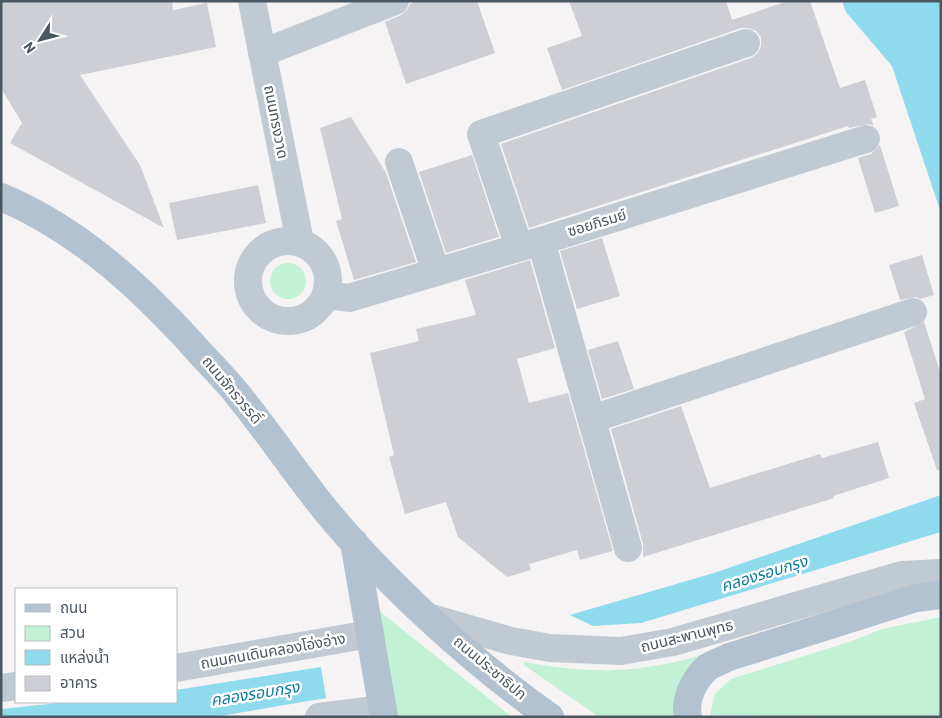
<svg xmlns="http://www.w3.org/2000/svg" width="942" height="718" viewBox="0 0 942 718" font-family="Barlow,'Noto Sans Thai',sans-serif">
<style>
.green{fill:#c3f1d5}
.water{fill:#90daee}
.building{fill:#cdcfd5}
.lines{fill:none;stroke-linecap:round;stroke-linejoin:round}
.minor{stroke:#c1cad2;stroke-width:28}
.major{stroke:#b3c2d1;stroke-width:28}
.labels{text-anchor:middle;stroke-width:5;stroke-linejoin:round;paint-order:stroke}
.street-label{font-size:15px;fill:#4a5661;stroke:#fff}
.water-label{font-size:16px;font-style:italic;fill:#0c7c9b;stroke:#fff}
</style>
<rect width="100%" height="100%" fill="#f5f3f3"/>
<!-- green -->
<g class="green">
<circle cx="288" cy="281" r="18"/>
<polygon points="378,610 512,717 397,717"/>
<polygon points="941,617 941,717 710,715 715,694 731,679 849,642 882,629"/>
<path d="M704,654L677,689L674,717H599L524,665V662C589,674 642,674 704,654Z"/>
</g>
<!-- water -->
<g class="water">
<polygon points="842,1 941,1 941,213 892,66 846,12"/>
<polygon points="941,495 941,532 641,623 593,626 570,615 714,573"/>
<polygon points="321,667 326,698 214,717 1,717 1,709 68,702 176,702 176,690"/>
</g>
<!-- building -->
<g class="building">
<polygon points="1,1 172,1 173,10 207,3 216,47 80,75 140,165 164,228 10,143 22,123 1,88"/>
<polygon points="418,1 477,1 495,53 406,84 385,22 401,15 407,10 410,4"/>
<polygon points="569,1 726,1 732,20 788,1 810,1 840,88 865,80 877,117 871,119 874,126 869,124 849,128 848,126 529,228 501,144 751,58 758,53 761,46 761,37 756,31 748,28 741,28 562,90 547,48 582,36"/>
<polygon points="351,117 386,173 416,262 354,280 336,221 342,219 320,128"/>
<polygon points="880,145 899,206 875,213 858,158 871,154"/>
<polygon points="472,155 499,237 446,253 419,172"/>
<polygon points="258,185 266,223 177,240 169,203"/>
<polygon points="602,238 620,296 577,309 560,251"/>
<polygon points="922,255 934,295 920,299 916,297 900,300 889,265"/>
<polygon points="530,260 555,348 517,359 529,403 568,393 613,551 580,560 577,550 529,564 531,570 507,577 458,537 446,502 405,514 389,457 394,455 370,353 419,341 416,329 476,315 465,280"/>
<polygon points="924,322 941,375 941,470 937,470 914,403 925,399 904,332"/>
<polygon points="618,341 634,389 602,399 588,350"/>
<polygon points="681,406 710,488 820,454 822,458 878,442 889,478 833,496 834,498 643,557 643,544 611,429"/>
</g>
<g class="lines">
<!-- minor -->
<g class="minor">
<polyline points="252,1 300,242"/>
<polyline points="262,53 395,1"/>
<polyline points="399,162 436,272"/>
<circle cx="288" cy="281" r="40"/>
<polyline points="541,241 628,548"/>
<polyline points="519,247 481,134 746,43"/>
<polyline points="327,295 349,298 541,241 866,139"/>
<polyline points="592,419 913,312"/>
<polyline points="431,618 511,641 550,648 621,651 673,642 902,575 941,573"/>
<polyline points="176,668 370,634"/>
<polyline points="1,688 16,686"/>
<polyline points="319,717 383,709"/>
</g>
<!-- major -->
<g class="major">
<path d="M1,197C80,230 145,291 201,354C215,369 230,384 242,400C270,435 295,472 323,507C383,581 472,662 550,717"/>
<polyline points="354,542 384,717"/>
<path d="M688,717C684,699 694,679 708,667C714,663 723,660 729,657L916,598L941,595"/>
</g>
</g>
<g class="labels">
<!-- street labels -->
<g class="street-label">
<text transform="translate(276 122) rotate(79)" y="5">ถนนทรงวาด</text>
<text transform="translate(597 223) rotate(-17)" y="5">ซอยภิรมย์</text>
<text transform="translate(232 390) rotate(50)" y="5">ถนนจักรวรรดิ์</text>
<text transform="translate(687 636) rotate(-14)" y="5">ถนนสะพานพุทธ</text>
<text transform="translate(273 651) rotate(-10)" y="5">ถนนคนเดินคลองโอ่งอ่าง</text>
<text transform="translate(490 668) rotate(40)" y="5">ถนนประชาธิปก</text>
</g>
<!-- water labels -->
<g class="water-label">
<text transform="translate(764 573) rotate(-17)" y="6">คลองรอบกรุง</text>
<text transform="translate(255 693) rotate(-9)" y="6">คลองรอบกรุง</text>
</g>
</g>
<!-- border -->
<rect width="942" height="718" fill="none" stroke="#4a5661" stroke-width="5"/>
<!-- legend -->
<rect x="15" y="588" width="162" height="115" fill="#ffffff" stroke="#b7bbc0"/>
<rect x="25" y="604" width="25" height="8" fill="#b3c2d1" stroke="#b7bbc0"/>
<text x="60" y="613" font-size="15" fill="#4a5661">ถนน</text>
<rect x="25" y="626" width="25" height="15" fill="#c3f1d5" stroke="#b7bbc0"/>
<text x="60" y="638" font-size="15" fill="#4a5661">สวน</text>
<rect x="25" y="650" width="25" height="15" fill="#90daee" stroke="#b7bbc0"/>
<text x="60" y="663" font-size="15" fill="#4a5661">แหล่งน้ำ</text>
<rect x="25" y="676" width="25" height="15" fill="#cdcfd5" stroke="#b7bbc0"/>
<text x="60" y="688" font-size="15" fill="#4a5661">อาคาร</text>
<!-- north arrow -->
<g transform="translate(40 40) rotate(234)" stroke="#ffffff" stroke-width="4" paint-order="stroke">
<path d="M0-4L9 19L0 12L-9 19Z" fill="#4a5661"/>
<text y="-8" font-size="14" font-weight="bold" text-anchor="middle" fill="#4a5661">N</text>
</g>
</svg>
